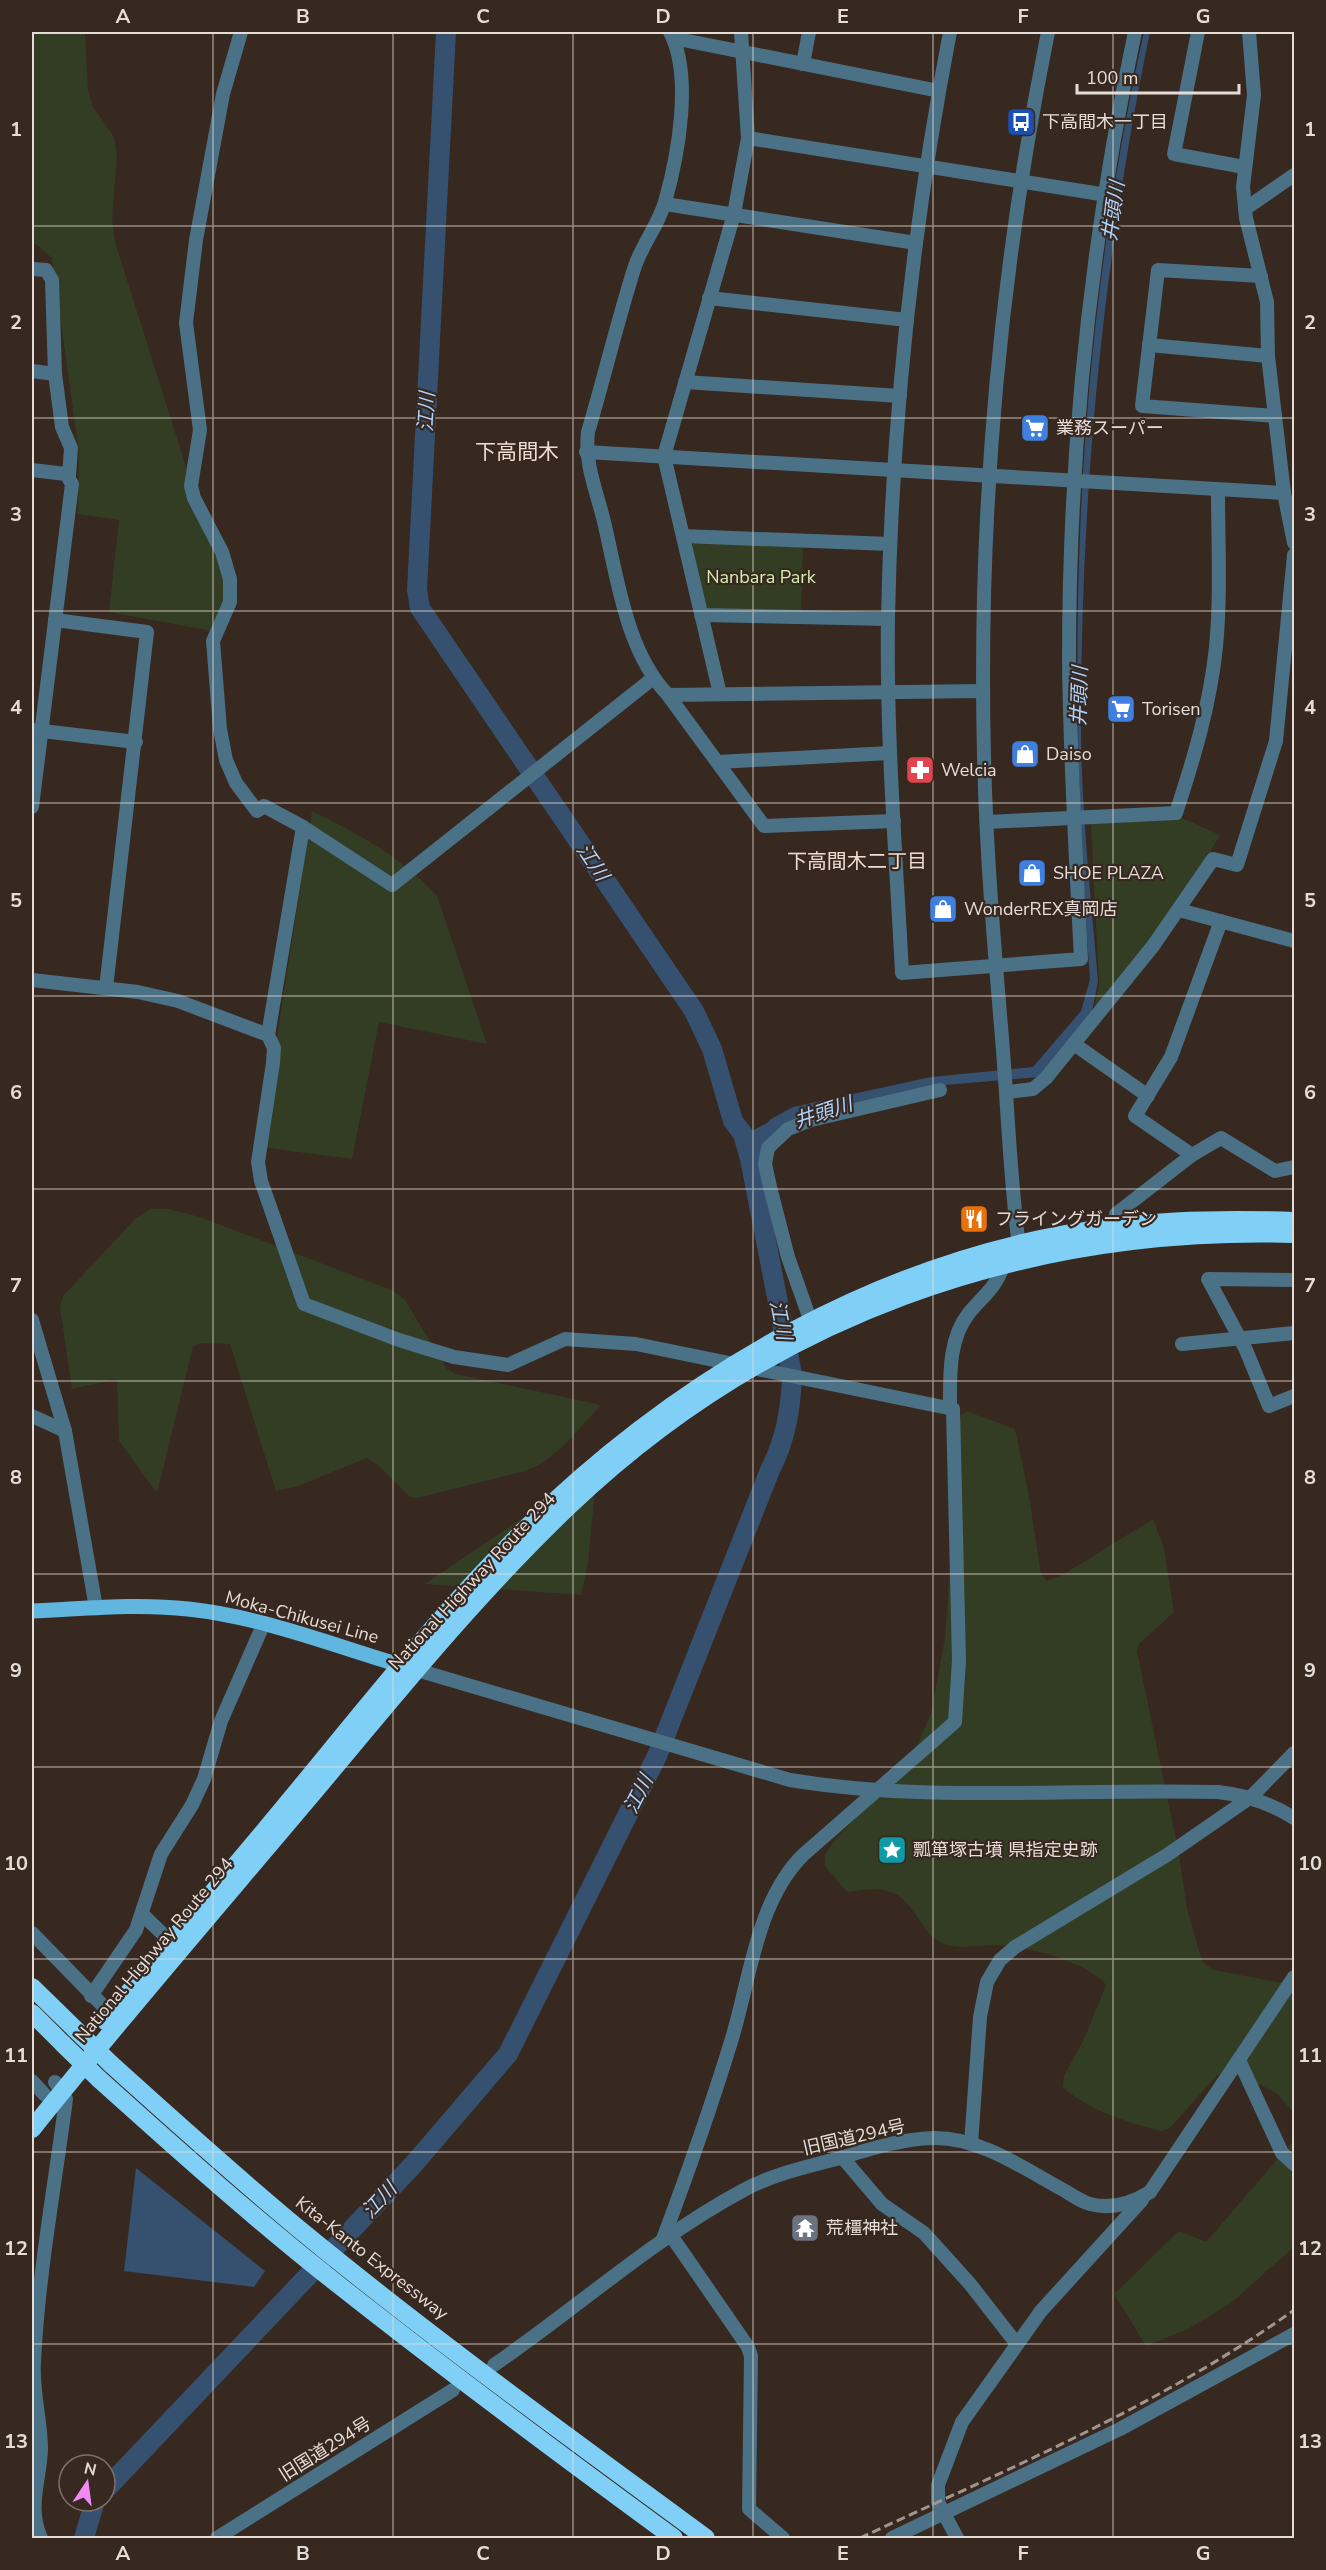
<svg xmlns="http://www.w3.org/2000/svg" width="1326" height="2570" viewBox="0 0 1326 2570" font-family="'Nunito Sans','Noto Sans JP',sans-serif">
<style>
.green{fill:#333d23}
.water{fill:#36506f}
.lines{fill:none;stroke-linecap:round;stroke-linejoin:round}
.river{stroke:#36506f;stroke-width:20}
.minor{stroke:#4a7185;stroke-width:14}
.major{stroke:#60b6df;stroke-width:15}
.highway{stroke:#7fcff7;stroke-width:18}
.rail{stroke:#a1958f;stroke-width:3;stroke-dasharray:9 4.5;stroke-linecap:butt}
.highway-bridge{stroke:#7fcff7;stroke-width:18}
.grid{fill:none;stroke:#e6dcd7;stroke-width:1.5;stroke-opacity:0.55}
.labels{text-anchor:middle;stroke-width:4.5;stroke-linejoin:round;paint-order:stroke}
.poi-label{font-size:18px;fill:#e6dcd7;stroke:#372820;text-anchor:start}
.park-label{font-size:18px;fill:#d4eeac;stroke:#372820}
.street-label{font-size:18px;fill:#e6dcd7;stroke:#372820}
.water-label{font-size:20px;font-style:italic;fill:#add1fd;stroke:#372820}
.neighbourhood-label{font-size:20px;fill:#f0dcd1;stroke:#372820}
.quarter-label{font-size:21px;fill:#f0dcd1;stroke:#372820}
.neatline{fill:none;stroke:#e6dcd7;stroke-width:2}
.grid-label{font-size:20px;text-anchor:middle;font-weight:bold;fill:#e6dcd7}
</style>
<rect width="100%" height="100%" fill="#372820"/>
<!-- green -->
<g class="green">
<polygon points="32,32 85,32 88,90 92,105 114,137 117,156 112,219 115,242 187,470 230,579 217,632 109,612 119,520 78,514 79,453 52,258 32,241"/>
<polygon points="695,541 803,545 801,611 712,610 703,605 689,548"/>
<path d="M312,811C358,834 402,857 437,896L487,1044L379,1022L352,1159L260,1147Z"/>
<polygon points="1178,816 1220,835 1154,949 1093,1013 1099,985 1091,821"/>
<path d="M151,1209H168L200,1217L394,1291L405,1300L447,1369L456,1374L601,1405C579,1428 555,1461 525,1471L418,1498L410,1497L377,1464L367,1458L298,1486L276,1491L230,1344L200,1343L193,1347L157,1493L119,1441L117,1379L72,1389L60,1307L63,1296L136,1218Z"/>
<path d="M966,1411L1015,1429L1029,1496L1041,1574L1047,1581L1064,1574L1153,1519L1164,1548L1174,1612L1139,1644L1137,1651L1178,1849L1187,1909L1202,1961L1213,1970L1294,1985V2113L1276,2093L1233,2071L1217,2075L1170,2128L1161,2131C1124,2121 1093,2112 1063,2088L1064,2076L1085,2037L1106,1985C1092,1963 1023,1945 997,1945C982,1945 962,1949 947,1945C920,1938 916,1898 888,1891C875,1887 861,1891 847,1892L825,1866V1854L840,1834L900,1772L916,1748L931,1713L945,1638L950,1566V1465L961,1415Z"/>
<polygon points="597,1468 588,1563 581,1595 425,1584"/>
<polygon points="1294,2140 1294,2247 1231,2303 1188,2329 1146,2346 1114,2294 1179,2231 1206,2242"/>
</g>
<!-- water -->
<g class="water">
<path d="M1144,32H1150C1103,259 1081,491 1081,723C1081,810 1091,896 1098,982L1092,1011L1039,1077L934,1086L784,1123C767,1133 762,1146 758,1164L752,1140L771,1119L793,1107L931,1077L1033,1067L1081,1011L1090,979C1065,659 1074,347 1144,32Z"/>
<polygon points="136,2168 265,2271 254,2287 124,2271"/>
</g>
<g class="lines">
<!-- river -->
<g class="river">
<polyline points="754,1149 758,1139 803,1116"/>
<path d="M105,2490L413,2165L508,2054L657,1756L770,1470C786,1439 791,1408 792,1374L750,1159L743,1134L733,1121L712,1049L694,1011L420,608L417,590L446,32"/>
<polyline points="84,2538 95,2501"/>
</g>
<!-- minor -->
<g class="minor">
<polyline points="241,32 223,94 196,240 186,323 200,430 191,486 194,498 222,552 230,579 230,602 213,641 220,729 226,760 236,783 257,811 264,806 303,827 392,885 652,679"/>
<path d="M670,32C693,76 678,156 665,202C658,226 641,246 634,269C617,323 604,378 588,432C584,465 598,494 605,526C618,582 627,652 668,695L764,826L894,821"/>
<path d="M950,32C913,224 892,421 888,617C886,736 896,855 902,973L1081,959C1076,860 1070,759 1069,660C1069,450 1091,237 1135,32"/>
<polyline points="1198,32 1174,154 1244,167"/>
<polyline points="1249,32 1254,95 1243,187 1246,218 1267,302 1268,356 1284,493 1294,543"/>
<polyline points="673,38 939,91"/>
<polyline points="803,64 809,32"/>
<polyline points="748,138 1107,195"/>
<polyline points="665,204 916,243"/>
<polyline points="1245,209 1294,175"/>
<polyline points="32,269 46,270 52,280 55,374 62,427 71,448 69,476"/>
<polyline points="1261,276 1158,270 1142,406 1275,416"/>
<polyline points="709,298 907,320"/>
<polyline points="1149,345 1268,356"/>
<polyline points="32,371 55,374"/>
<polyline points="685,382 900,396"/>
<polyline points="586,452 1284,493"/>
<polyline points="32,470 66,474 72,484 32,807"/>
<polyline points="683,536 890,544"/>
<polyline points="701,615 888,619"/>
<polyline points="55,620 147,632 106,988"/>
<polyline points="720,694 664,456 734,214 748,138 741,32"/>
<polyline points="668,695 983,691"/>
<polyline points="34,730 136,742"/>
<polyline points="718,762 890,753"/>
<path d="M987,822L1176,813C1194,758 1210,705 1216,647C1221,595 1218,542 1218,490"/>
<path d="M303,827L268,1035L274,1048L273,1063L258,1162L261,1181L304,1304L399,1340L454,1357L508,1365L565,1339L636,1344L953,1409L959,1660L955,1722L803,1855C755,1903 750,1983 730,2045C710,2110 687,2175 663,2239"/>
<polyline points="1179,910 1294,941"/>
<polyline points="32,980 138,992 178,1001 268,1035"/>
<polyline points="1074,1044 1148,1096"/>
<polyline points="1007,1092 1033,1089 1046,1078 1153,946 1213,859 1237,865 1276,741 1294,555"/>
<polyline points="1192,1155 1135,1116 1171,1057 1221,921"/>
<polyline points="1118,1226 1116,1214 1192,1155 1221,1138 1275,1171 1294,1167"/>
<path d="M1020,1254C1010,1183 1008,1110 1002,1038C994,944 986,850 984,755C978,512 1000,270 1048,32"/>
<polyline points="1294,1280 1208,1279 1246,1350 1269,1406 1294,1396"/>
<polyline points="32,1320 65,1431 96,1608"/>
<polyline points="811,1322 788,1257 770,1187 765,1164 768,1148 788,1129 811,1120 940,1090"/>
<polyline points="1182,1344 1294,1333"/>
<path d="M950,1408C950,1377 948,1339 969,1313C984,1295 996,1288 1004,1264"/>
<polyline points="32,1416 65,1431"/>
<path d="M417,1670L790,1780C929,1803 1077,1788 1218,1792C1247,1795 1270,1803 1294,1818"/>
<polyline points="142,1914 171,1942"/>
<polyline points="32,1933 111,2014"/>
<polyline points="91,1996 136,1930 161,1854 192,1805 204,1779 221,1721 264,1623"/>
<polyline points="1239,2060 1282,2153 1294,2164"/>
<polyline points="32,2081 45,2095"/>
<polyline points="971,2144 980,2017 987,1982 1000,1960 1015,1947 1167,1855 1251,1797 1294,1753"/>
<polyline points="842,2157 882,2204 924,2233 970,2284 1016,2343"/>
<polyline points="670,2234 748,2347 751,2356 749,2509 783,2538"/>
<path d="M494,2365C577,2308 653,2239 742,2191C772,2174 807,2167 840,2158C870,2149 901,2139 933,2138C978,2137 1020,2166 1058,2187C1068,2192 1079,2201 1090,2204C1112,2210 1132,2203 1150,2192L1294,1977"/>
<path d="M41,2538C27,2508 40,2480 41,2449C41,2420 32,2391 34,2362C38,2276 55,2185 66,2099L55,2082"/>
<polyline points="217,2538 453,2390"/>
<polyline points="892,2538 1120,2429 1294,2334"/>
<polyline points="957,2538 938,2502 938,2485 962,2422 1041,2311 1142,2200"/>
</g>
<!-- major -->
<path class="major" d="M32,1611C83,1609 136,1603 188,1609C264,1617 337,1647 410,1668"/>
<!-- highway -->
<g class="highway">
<polyline points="32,1987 75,2029"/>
<polyline points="32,2013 63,2044"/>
<path d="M105,2021C169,1943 235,1867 299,1789C369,1704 438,1617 516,1538C678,1376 890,1252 1121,1226C1179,1219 1237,1219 1294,1221"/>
<path d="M111,2064C173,2120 235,2176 299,2229C430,2337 569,2437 706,2538"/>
<path d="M99,2079C178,2150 257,2221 340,2286C450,2373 562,2456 674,2538"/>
<path d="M32,2129C125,2013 223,1900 319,1786C399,1690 478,1593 568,1507C767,1317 1021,1226 1294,1234"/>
</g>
<!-- rail -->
<path class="rail" d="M860,2538C1008,2469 1161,2405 1294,2310"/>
<!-- highway-bridge -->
<g class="highway-bridge">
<polyline points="75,2029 111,2064"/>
<polyline points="63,2044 99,2079"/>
</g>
</g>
<!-- grid -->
<path class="grid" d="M213,32V2538M393,32V2538M573,32V2538M753,32V2538M933,32V2538M1113,32V2538M32,226H1294M32,418H1294M32,611H1294M32,803H1294M32,996H1294M32,1189H1294M32,1381H1294M32,1574H1294M32,1767H1294M32,1959H1294M32,2152H1294M32,2344H1294"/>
<!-- icons -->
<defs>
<g id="bus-square" transform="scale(1.5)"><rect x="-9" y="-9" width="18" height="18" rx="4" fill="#1a4fb4" stroke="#372820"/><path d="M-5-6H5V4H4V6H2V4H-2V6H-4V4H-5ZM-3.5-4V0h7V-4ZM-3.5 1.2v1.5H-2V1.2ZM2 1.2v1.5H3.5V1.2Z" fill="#fff"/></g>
<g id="supermarket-square" transform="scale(1.5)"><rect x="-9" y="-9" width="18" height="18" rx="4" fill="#3f7fe0" stroke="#372820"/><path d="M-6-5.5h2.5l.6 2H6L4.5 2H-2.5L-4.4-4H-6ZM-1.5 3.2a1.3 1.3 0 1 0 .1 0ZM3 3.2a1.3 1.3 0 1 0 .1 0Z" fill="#fff"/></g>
<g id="shop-square" transform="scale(1.5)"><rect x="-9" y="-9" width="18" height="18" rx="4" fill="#3f7fe0" stroke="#372820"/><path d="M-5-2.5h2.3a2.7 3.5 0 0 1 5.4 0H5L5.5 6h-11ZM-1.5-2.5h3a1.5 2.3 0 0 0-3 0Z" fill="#fff"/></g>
<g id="pharmacy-square" transform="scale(1.5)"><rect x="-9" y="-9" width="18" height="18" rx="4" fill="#e0444e" stroke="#372820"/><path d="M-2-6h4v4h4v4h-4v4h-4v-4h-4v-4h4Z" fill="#fff"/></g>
<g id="restaurant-square" transform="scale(1.5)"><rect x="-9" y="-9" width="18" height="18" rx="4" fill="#e8710a" stroke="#372820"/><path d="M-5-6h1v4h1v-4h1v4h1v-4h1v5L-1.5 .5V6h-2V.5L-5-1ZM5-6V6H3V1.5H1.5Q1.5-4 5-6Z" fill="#fff"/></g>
<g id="sight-square" transform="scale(1.5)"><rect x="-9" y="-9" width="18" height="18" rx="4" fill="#0f9aa8" stroke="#372820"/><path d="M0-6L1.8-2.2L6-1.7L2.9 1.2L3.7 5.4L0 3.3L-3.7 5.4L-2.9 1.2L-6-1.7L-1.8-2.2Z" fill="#fff"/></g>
<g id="temple-square" transform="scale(1.5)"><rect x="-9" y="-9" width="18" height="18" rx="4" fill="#6b7280" stroke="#372820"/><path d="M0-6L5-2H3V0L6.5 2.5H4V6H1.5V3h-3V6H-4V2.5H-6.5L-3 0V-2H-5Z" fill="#fff"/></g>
</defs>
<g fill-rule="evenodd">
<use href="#bus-square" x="1021" y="122"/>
<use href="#supermarket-square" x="1035" y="428"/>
<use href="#supermarket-square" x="1121" y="709"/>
<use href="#shop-square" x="1025" y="754"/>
<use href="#pharmacy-square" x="920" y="770"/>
<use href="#shop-square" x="1032" y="873"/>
<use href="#shop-square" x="943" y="909"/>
<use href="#restaurant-square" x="974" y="1219"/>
<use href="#sight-square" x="892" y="1850"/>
<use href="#temple-square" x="805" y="2228"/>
</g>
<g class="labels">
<!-- poi labels -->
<g class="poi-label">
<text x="1042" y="128">下高間木一丁目</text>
<text x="1056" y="434">業務スーパー</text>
<text x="1142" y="715">Torisen</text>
<text x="1046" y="760">Daiso</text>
<text x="941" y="776">Welcia</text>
<text x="1053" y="879">SHOE PLAZA</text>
<text x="964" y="915">WonderREX真岡店</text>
<text x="995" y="1225">フライングガーデン</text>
<text x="913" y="1856">瓢箪塚古墳 県指定史跡</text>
<text x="826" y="2234">荒橿神社</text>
</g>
<!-- park labels -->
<g class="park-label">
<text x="761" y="583">Nanbara Park</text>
</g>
<!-- street labels -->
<g class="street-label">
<text transform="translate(472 1581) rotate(-47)" y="6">National Highway Route 294</text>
<text transform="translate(302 1617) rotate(15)" y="6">Moka-Chikusei Line</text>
<text transform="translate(154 1950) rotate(-50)" y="6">National Highway Route 294</text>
<text transform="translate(854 2137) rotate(-13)" y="6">旧国道294号</text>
<text transform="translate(372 2258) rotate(38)" y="6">Kita-Kanto Expressway</text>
<text transform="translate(325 2449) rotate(-32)" y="6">旧国道294号</text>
</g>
<!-- water labels -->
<g class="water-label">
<text transform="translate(1113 211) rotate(-82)" y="7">井頭川</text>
<text transform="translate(426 412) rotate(-87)" y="7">江川</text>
<text transform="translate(1079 696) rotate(-88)" y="7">井頭川</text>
<text transform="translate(593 862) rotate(56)" y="7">江川</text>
<text transform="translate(823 1112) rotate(-18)" y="7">井頭川</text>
<text transform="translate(781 1320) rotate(79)" y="7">江川</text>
<text transform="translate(638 1794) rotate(-63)" y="7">江川</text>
<text transform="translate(379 2200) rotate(-47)" y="7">江川</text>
</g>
<!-- neighbourhood labels -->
<g class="neighbourhood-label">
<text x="857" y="868">下高間木二丁目</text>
</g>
<!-- quarter labels -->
<g class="quarter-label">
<text x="517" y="459">下高間木</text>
</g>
</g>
<!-- border -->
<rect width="1326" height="2570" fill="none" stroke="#372820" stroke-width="66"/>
<!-- north arrow -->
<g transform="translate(87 2483) rotate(13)"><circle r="28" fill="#372820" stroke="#7d7069" stroke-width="1.5"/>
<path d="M0-4.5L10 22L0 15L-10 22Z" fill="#f18af4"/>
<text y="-9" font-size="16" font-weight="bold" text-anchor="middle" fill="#e6dcd7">N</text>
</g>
<!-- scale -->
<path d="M1077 84v9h162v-9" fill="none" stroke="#e6dcd7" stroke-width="3"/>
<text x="1086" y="84" font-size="18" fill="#e6dcd7" stroke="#372820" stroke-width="4.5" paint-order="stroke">100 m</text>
<rect x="33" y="33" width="1260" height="2504" class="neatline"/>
<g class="grid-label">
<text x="123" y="23">A</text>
<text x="303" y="23">B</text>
<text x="483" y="23">C</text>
<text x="663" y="23">D</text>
<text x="843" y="23">E</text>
<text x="1023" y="23">F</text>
<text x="1203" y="23">G</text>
<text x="16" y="136">1</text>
<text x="1310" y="136">1</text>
<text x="16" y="329">2</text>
<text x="1310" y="329">2</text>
<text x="16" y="521">3</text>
<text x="1310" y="521">3</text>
<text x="16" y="714">4</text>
<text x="1310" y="714">4</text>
<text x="16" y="907">5</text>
<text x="1310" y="907">5</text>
<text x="16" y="1099">6</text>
<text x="1310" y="1099">6</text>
<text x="16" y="1292">7</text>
<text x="1310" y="1292">7</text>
<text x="16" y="1484">8</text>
<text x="1310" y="1484">8</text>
<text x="16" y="1677">9</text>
<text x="1310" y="1677">9</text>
<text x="16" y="1870">10</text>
<text x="1310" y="1870">10</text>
<text x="16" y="2062">11</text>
<text x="1310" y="2062">11</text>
<text x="16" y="2255">12</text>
<text x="1310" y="2255">12</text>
<text x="16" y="2448">13</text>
<text x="1310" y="2448">13</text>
<text x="123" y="2560">A</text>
<text x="303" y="2560">B</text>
<text x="483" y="2560">C</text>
<text x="663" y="2560">D</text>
<text x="843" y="2560">E</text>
<text x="1023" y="2560">F</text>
<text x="1203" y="2560">G</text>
</g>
</svg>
